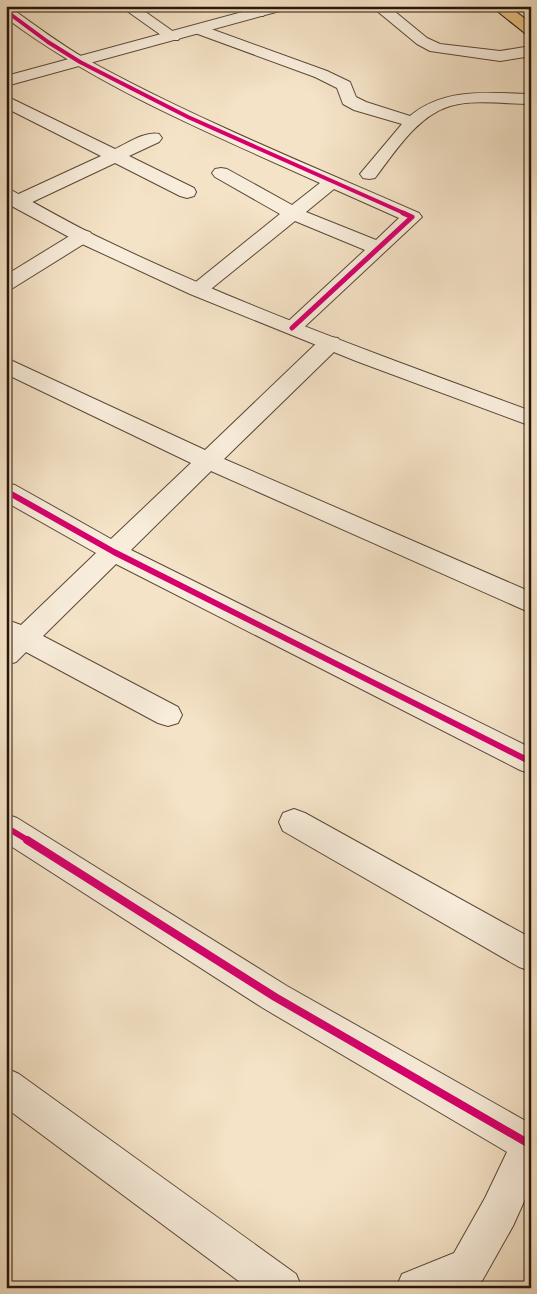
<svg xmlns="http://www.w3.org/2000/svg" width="537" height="1294" viewBox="0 0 537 1294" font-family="'Old Standard TT',serif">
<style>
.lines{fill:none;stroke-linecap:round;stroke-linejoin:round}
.minor-casing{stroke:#5a4838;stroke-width:2}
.tertiary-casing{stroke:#5a4838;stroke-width:2}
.trunk-casing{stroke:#271508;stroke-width:2}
.minor{fill:#f8eddb;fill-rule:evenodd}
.tertiary{fill:#f8eddb;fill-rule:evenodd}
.trunk{fill:#eac284;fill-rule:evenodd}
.cycleway-far3-casing{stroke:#f8eddb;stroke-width:5.5}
.cycleway-far2-casing{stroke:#f8eddb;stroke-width:8}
.cycleway-far1-casing{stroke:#f8eddb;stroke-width:9}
.cycleway-casing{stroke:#f8eddb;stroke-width:11}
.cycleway-far3{stroke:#d6006c;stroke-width:4}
.cycleway-far2{stroke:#d6006c;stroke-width:5}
.cycleway-far1{stroke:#d6006c;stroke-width:6}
.cycleway{stroke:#d6006c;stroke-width:8}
</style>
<rect width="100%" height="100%" fill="#f5e3c7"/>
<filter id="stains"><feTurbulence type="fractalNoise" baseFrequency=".004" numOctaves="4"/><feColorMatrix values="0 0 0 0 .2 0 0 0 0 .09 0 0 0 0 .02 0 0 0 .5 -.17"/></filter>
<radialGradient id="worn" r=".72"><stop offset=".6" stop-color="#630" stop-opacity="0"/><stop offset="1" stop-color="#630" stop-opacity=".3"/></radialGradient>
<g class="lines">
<!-- minor casing -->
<g class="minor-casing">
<g id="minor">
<polygon points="120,6 137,6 181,37 178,40 168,40"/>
<polygon points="239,6 257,6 266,13 263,16 253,16"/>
<polygon points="371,6 388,6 427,38 440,44 500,51 531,46 531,56 500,61 430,51 417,44"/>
<path d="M6,7L11,8C36,26 60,44 86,59C193,118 307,164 419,213L422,217L299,332L292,334L285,332L281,328L365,250L295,221L206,293L199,295L192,293L189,289L192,285L280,214L215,177L212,173L215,169L221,168L227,169L292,205L320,183C212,134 101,89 6,18ZM334,189L399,218L376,240L306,212Z"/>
<path d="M200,25L327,71L350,82L356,97L366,102L410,116C445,87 489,93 531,94V104C505,104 475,99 450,106C417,116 395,152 375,178L369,179L363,178L360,174L402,124L354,110L343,104L337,88L315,77L195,33L192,30L195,27Z"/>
<path d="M6,96L115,149C128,143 145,131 159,134L162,138L159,142L129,156L194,188L196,192L194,196L187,198L180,196L115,163L26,205L19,207L12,205L10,201L12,197L101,156L6,108Z"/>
<polygon points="83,230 90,232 93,236 90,240 13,288 6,290 6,275 76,232"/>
<polygon points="330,337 338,338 341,343 338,348 224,459 531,592 531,613 211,471 131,550 531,748 531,774 520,770 116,564 43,636 178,707 182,715 178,723 168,726 158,723 26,652 16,662 6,665 6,622 10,621 21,625 96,553 6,502 6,483 15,485 111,539 191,463 6,374 6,358 205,450 322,338"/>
<polygon points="294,809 305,813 531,938 531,971 519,967 283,831 279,822 283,813"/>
<polygon points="6,814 17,818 287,986 531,1124 531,1186 513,1226 482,1281 466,1288 396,1288 402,1274 454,1253 485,1198 507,1152 263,1008 6,843"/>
<polygon points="6,1068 19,1074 296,1274 302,1288 248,1288 6,1108"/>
</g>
</g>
<!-- tertiary casing -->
<g class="tertiary-casing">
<g id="tertiary">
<polygon points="264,6 289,6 287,9 6,86 6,76"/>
<path d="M6,189L13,191C40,206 68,222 96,236C236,304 384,357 531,411V426L356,361L190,294L82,244L6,203Z"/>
</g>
</g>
<!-- trunk casing -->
<g class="trunk-casing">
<polygon id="trunk" points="491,6 508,6 531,23 531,36 526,34"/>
</g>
<!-- minor -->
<use href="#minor" class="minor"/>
<!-- tertiary -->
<use href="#tertiary" class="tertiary"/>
<!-- trunk -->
<use href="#trunk" class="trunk"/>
<!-- cycleway-far3 casing -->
<g class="cycleway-far3-casing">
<polyline id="cycleway-far3" points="6,11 48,42 80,62 188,117 406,214"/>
</g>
<!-- cycleway-far2 casing -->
<g class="cycleway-far2-casing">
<polyline id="cycleway-far2" points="292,328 412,217 403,213"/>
</g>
<!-- cycleway-far1 casing -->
<g class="cycleway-far1-casing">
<g id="cycleway-far1">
<polyline points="6,491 114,552 531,762"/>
<polyline points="6,827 29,841"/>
</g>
</g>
<!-- cycleway casing -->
<g class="cycleway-casing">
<polyline id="cycleway" points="27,840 275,997 531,1145"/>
</g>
<!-- cycleway-far3 -->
<use href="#cycleway-far3" class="cycleway-far3"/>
<!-- cycleway-far2 -->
<use href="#cycleway-far2" class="cycleway-far2"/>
<!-- cycleway-far1 -->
<use href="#cycleway-far1" class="cycleway-far1"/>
<!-- cycleway -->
<use href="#cycleway" class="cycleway"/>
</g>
<!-- margin -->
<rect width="537" height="1294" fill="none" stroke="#f5e3c7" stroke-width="25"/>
<rect x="8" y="8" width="522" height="1279" fill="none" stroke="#271508" stroke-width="2.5"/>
<rect x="12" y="12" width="512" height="1269" fill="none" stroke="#271508"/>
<rect width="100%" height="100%" filter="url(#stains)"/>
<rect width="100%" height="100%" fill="url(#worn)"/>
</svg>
